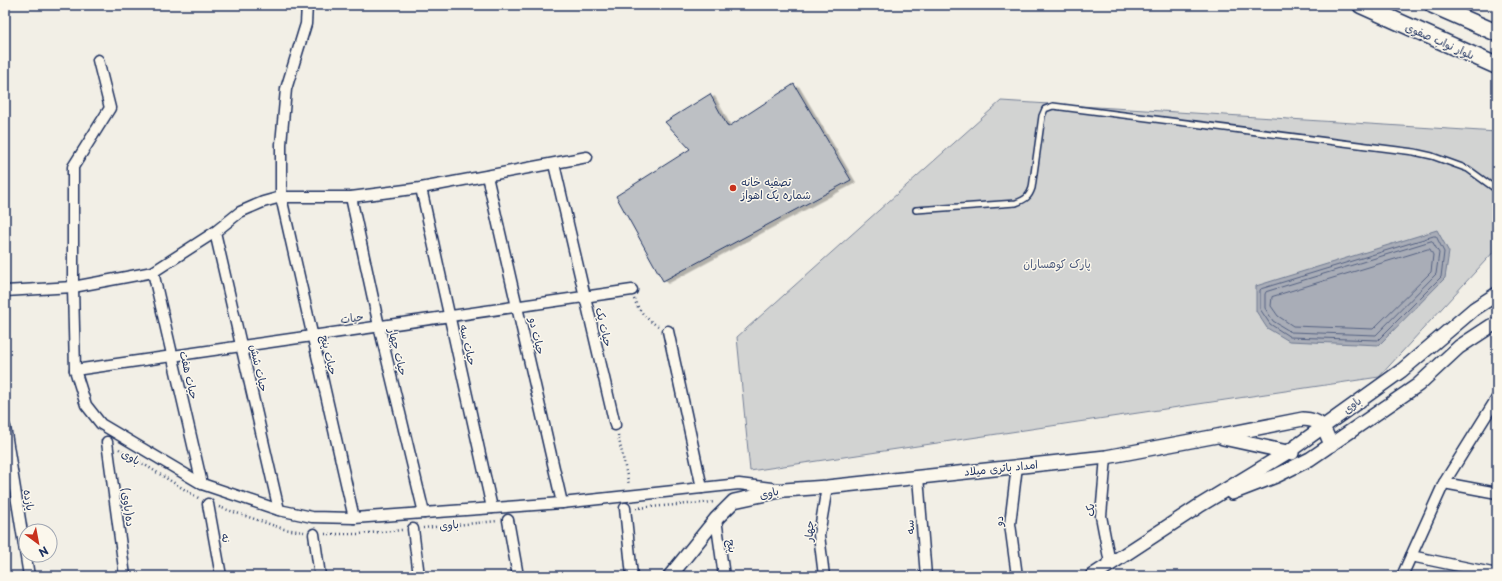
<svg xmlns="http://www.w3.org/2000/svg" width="1502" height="581" viewBox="0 0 1502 581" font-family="'Playpen Sans','Playpen Sans Arabic',sans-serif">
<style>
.green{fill:#d2d3d2;stroke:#768198}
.water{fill:#a9adb7;stroke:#707b93}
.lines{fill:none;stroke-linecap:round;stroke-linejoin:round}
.shore{stroke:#546182;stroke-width:1}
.building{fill:#bdc0c4;stroke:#1b2f5e;filter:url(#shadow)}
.service-casing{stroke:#1b2f5e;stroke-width:8}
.minor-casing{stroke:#1b2f5e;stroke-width:13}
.tertiary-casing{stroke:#1b2f5e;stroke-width:16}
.primary-casing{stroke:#1b2f5e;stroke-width:19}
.path{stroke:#1b2f5e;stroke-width:2.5;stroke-dasharray:1 3;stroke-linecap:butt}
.service{stroke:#fbf7ec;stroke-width:5}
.minor{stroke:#fbf7ec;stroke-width:10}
.tertiary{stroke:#fbf7ec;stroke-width:13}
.primary{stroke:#fbf7ec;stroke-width:16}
.poi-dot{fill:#c8321e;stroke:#fbf7ec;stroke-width:1.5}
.labels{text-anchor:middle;stroke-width:3;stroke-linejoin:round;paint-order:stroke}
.street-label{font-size:11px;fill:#1b2f5e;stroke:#fbf7ec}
.poi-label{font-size:11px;fill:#1b2f5e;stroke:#fbf7ec;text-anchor:start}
.park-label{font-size:11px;fill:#49587b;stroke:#fbf7ec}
</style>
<defs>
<filter id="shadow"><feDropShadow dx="4.5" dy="2.5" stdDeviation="0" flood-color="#0004"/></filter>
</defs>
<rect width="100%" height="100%" fill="#f2efe6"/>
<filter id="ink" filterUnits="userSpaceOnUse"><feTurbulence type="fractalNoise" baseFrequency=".025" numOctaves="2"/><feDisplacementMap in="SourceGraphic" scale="8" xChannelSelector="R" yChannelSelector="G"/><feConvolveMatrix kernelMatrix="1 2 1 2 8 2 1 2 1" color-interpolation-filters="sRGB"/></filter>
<g filter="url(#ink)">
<!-- green -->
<polygon class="green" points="1001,101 1497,132 1497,248 1379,377 750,471 737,337"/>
<!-- water -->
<polygon class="water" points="1437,230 1449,252 1445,278 1379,345 1289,341 1267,328 1256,311 1256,286"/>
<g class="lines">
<!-- shore -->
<g class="shore">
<polygon points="1434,236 1436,236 1444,252 1441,277 1378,340 1290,337 1270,324 1260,309 1260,290 1261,289"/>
<polygon points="1432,241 1439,253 1436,274 1376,335 1291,332 1273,321 1265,308 1265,294 1266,292"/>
<polygon points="1428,249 1430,249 1433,255 1431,272 1373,329 1293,326 1278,316 1271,306 1272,297"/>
</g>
</g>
<!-- building -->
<polygon class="building" points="794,84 851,180 663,281 616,196 690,149 665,122 710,94 728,127"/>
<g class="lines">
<!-- service casing -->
<g class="service-casing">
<path id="service" d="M916,210L1016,203C1026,199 1029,197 1032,188L1042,116L1045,109L1053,106L1414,152L1432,156L1468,169L1497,190"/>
</g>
<!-- minor casing -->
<g class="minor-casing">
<g id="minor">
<polyline points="307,5 306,24 286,89 281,144 281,197 354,518"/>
<polyline points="98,60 110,108 73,167 73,287 75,370 86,405 101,424 202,484 279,510 312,517 354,518 562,503 739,484 779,489"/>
<polyline points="554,164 615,425"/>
<polyline points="487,176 562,503"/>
<polyline points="421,188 492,508"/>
<polyline points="351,197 379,326 424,513"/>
<polyline points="215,232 279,510"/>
<polyline points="153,272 202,484"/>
<polyline points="5,291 73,287 153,272 215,232 240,212 263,202 281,197 351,197 421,188 587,157"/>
<polyline points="668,331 702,488"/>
<polyline points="75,370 632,290"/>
<polyline points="5,427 29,576"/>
<polyline points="107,442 125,576"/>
<polyline points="1106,457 1101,516 1110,563"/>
<polyline points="1017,466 1010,524 1017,576"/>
<polyline points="918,477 926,576"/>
<polyline points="1444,483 1497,493"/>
<polyline points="208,504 221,576"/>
<polyline points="625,508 632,576"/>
<polyline points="716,519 724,576"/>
<polyline points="508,520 518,576"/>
<polyline points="413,529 419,576"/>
<polyline points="314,534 320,576"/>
<polyline points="1411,556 1497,574"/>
<polyline points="824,576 819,535 827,487"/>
<polyline points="1402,576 1444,483 1497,398"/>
</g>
</g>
<!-- tertiary casing -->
<g class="tertiary-casing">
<g id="tertiary">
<polyline points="1223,438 1292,453"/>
<polyline points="1232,493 1276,476 1310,459 1418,385 1459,347 1491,326 1497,324"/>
<path d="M670,576L716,519L734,501L784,490L827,487L1106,457L1217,436L1303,419C1323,420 1324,428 1331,445"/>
<polyline points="1092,576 1199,506 1288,452 1401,371 1474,309 1497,294"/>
</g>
</g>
<!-- primary casing -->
<g class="primary-casing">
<g id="primary">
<polyline points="1361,5 1497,66"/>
<polyline points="1433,5 1497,33"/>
</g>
</g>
<!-- path -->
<g class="path">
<path d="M634,299C639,311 647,320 658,326"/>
<polyline points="618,435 629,485"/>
<polyline points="119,449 200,499"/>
<polyline points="219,507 284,529 304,532"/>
<polyline points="636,508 715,502"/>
<polyline points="423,528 498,521"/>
<polyline points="325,534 359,534 402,530"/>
</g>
<!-- service -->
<use href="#service" class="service"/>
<!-- minor -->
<use href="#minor" class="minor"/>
<!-- tertiary -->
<use href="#tertiary" class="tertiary"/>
<!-- primary -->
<use href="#primary" class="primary"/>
</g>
</g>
<!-- markers -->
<circle class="poi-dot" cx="733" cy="188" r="4"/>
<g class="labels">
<!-- street labels -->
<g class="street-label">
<text transform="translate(1440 41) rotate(24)" y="4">بلوار نواب صفوی</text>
<text transform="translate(352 318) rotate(-8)" y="4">حیات</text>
<text transform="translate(604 327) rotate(77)" y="4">حیات یک</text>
<text transform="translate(537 336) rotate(77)" y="4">حیات دو</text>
<text transform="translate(468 345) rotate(77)" y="4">حیات سه</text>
<text transform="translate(398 352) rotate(76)" y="4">حیات چهار</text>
<text transform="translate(329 355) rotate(77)" y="4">حیات پنج</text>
<text transform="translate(259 368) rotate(77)" y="4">حیات شش</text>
<text transform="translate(189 375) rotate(77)" y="4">حیات هفت</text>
<text transform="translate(1352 405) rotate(-36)" y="4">باوی</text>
<text transform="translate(131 457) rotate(31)" y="4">باوی</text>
<text transform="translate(1001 468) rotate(-6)" y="4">امداد باتری میلاد</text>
<text transform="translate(769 493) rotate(-14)" y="4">باوی</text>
<text transform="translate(29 500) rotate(81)" y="4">یازده</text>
<text transform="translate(128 507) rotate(82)" y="4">ده(باوی)</text>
<text transform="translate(1090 510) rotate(-89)" y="4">یک</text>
<text transform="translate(999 521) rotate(-88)" y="4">دو</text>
<text transform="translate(449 525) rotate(-6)" y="4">باوی</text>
<text transform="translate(910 527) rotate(-94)" y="4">سه</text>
<text transform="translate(809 531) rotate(-87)" y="4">چهار</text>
<text transform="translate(226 538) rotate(80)" y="4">نه</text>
<text transform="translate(732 546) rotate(82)" y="4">پنج</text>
</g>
<!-- poi labels -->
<g class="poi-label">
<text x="741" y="186">تصفیه خانه<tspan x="741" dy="13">شماره یک اهواز</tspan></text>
</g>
<!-- park labels -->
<g class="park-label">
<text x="1057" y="268">پارک کوهساران</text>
</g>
</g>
<!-- margin -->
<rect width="1502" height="581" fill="none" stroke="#fbf7ec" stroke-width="20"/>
<rect x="10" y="10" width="1482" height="561" fill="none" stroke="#1b2f5e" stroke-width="1.5" filter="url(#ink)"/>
<!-- north arrow -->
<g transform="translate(38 543) rotate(148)"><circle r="19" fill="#fbf7ec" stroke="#a1a7b3"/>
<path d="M0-3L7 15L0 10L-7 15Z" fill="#c8321e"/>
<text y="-6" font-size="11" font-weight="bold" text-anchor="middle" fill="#1b2f5e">N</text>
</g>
</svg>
